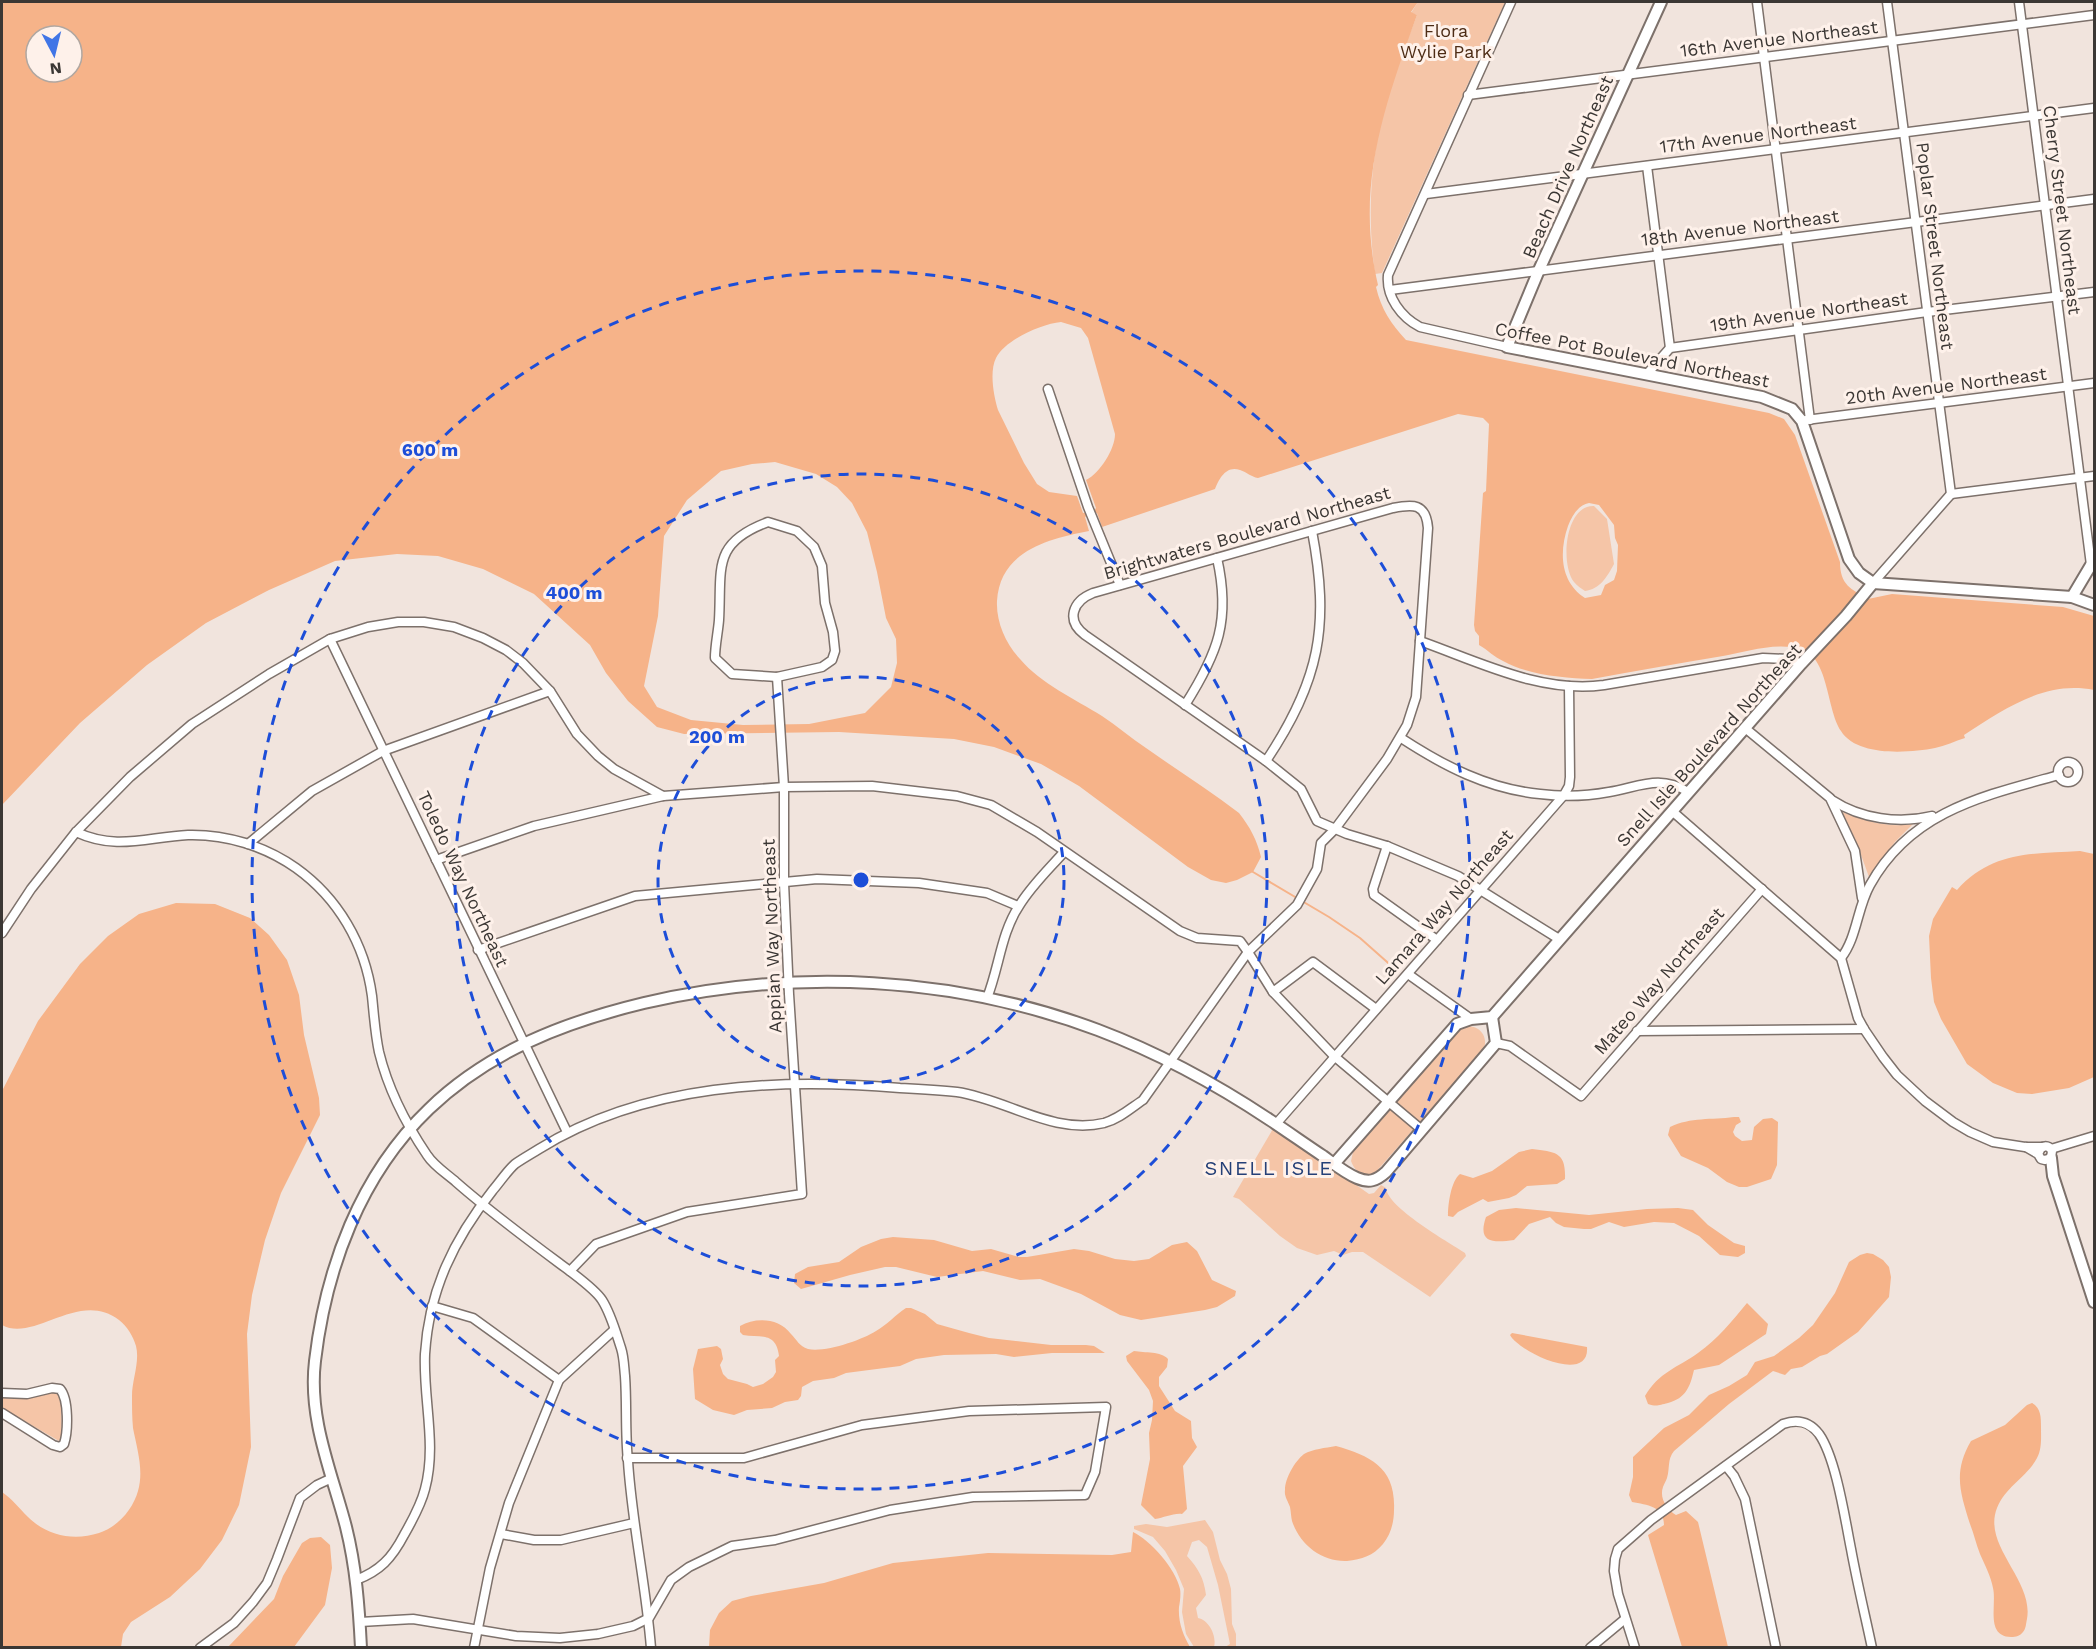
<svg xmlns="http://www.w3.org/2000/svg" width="2096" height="1649" viewBox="0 0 2096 1649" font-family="'Work Sans',sans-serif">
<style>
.green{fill:#f5c5a7}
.water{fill:#f6b389;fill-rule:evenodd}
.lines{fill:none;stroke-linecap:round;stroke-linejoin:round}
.stream{stroke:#f6b389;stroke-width:2}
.street-casing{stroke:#7d716b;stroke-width:11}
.secondary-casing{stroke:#7d716b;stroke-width:14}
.street{stroke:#fff;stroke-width:8}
.secondary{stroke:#fff;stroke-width:10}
.ring{fill:none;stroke:#1d4ed8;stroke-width:3;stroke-dasharray:10 8}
.labels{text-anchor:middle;stroke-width:6;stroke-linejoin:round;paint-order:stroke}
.park-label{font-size:18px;fill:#4d2c15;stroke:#fef1ea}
.street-label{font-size:18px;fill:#3b3734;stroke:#fef1ea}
.neighbourhood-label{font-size:20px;letter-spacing:1.5px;fill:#254077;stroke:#fef1ea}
.centre{fill:#1d4ed8;stroke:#fef1ea;stroke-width:3}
.ring-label{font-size:18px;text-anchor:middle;font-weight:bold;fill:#1d4ed8;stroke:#fef1ea;stroke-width:6;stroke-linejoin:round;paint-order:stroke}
</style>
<rect width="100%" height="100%" fill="#f1e4dd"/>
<!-- green -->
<g class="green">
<path d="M1418,2H1505L1382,273L1375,274C1367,216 1370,158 1386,102C1394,73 1406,44 1417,15L1411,13Z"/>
<path d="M1594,506L1607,519L1614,564C1607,577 1600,589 1585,591C1582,589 1577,586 1574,582C1560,564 1565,505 1594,506Z"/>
<path d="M1842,812C1866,821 1887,828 1913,824L1895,842L1869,877L1856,841Z"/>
<path d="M1467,1026C1480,1026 1488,1036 1484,1049L1375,1173C1363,1178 1355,1172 1351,1161L1353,1152L1461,1029Z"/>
<path d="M1274,1127L1369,1194L1374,1193L1381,1185L1386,1188C1388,1208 1447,1241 1465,1253L1466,1256L1430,1297L1363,1252H1352L1343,1255L1334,1251L1317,1255L1297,1248L1280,1236L1239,1199L1233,1197Z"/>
<polygon points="57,1391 61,1397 62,1438 59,1441 2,1408 2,1398 25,1399"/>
<path d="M1205,1520L1213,1532L1220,1560L1227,1574L1231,1589L1232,1624L1236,1634V1647H1225L1230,1644L1218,1585L1207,1547L1199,1540L1192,1542L1187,1556C1198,1568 1204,1578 1206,1595L1196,1608L1198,1618C1209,1620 1217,1636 1214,1647H1194L1186,1634L1182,1612L1184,1589L1176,1570L1165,1551L1153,1537L1134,1529V1526L1146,1524L1167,1527Z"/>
</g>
<!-- water -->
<g class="water">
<path d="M2,2H1418L1411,12L1417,15C1384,107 1355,186 1378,285L1376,287C1381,309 1391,324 1406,340L1769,413L1784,419L1795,435L1840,562C1840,585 1851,589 1868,599L1892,594L2063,607L2094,616V690C2045,680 2004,709 1964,735L1965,738C1955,741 1945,746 1935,748C1909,753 1857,757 1841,731C1826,708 1829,656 1800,649C1776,642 1746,652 1723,656C1679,663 1636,671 1592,679C1563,678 1528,675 1503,661C1494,657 1488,650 1479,645V636L1475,631L1474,625L1483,493L1486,491L1489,424L1483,418L1458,414L1258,478C1251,477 1247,472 1240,470C1226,465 1219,479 1215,489L1102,527L1097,513H1094L1085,517L1089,531C1048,539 1000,551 997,601C996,622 1006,644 1020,659C1041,684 1075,699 1102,716C1117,726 1131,738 1146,748C1177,770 1209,790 1239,813C1250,827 1257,840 1261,857L1253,872L1237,880L1226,883L1211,880L1188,867L1079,786L1041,764L994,747L954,739L839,732L684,734L657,727L628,701L606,673L590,645L534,594L483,569L438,556L397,554L335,561L269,590L206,623L147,665L80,723L2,805ZM36,36H72V72H36ZM1061,322L1081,328L1088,338L1115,434C1115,449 1100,473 1086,480L1096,508L1094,511L1083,513L1077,496L1049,492L1037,484L1024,463L998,410C994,397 989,372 996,358C1005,340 1041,324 1061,322ZM775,462L816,474L837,487L852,503L867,532L877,572L886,618L896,639L897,663L891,687L865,713L809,724L743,725L691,720L657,707L644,686L658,616L664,536L687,500L721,471L752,464ZM1589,503L1599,505L1614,525L1615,538L1618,545L1617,571L1614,580L1605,585L1601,595L1585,598C1560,582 1559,552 1568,526C1572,516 1578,505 1589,503Z"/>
<path d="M2080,851L2094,854V1077L2069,1088L2032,1094L2017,1093L1993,1083L1967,1064L1941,1019L1934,1002L1931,978L1929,936L1933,919L1952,887L1957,890C1992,851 2032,854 2080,851Z"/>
<path d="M176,903L215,904L250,918L269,935L287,960L299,995L304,1035L319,1098L320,1115L281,1193L265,1240L252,1295L247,1334L251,1447L239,1505L222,1540L200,1569L170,1597L131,1622L123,1634L121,1647H2V1492C12,1499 19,1508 28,1517C47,1536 74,1541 99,1533C118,1527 133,1509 138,1491C144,1470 137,1449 133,1428C132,1418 132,1407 132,1396C132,1380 140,1362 136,1346C133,1336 127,1326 119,1320C79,1289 34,1343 2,1325V1091L38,1021L80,964L108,936L139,914Z"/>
<path d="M1734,1117H1739L1741,1122L1736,1125L1733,1132L1735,1136L1742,1141L1752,1140L1754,1127L1763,1119L1772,1118L1778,1122L1777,1165L1771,1179L1747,1187H1739L1727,1182L1708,1168L1681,1156L1668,1135L1670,1127C1691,1117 1711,1120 1734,1117Z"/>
<path d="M1532,1149C1556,1152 1566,1152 1565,1179L1557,1184L1527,1186L1516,1195L1509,1198L1488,1202L1483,1199L1458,1212L1453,1217L1448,1216C1448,1204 1451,1181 1460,1174L1473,1178L1492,1171L1519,1152Z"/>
<path d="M1516,1208L1589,1215L1647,1209L1678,1208L1693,1210L1708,1225L1734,1243L1745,1246V1253L1738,1257L1720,1255L1699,1236L1674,1223L1654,1222L1624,1227L1609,1222L1591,1229H1584L1564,1227L1556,1223L1550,1217L1529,1224L1514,1240C1493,1243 1477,1243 1486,1217L1499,1210Z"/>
<polygon points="893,1237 934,1240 972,1251 991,1249 1019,1257 1027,1257 1074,1249 1089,1251 1115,1259 1134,1261 1149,1259 1172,1245 1187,1242 1197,1251 1212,1280 1236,1291 1235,1296 1217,1307 1205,1310 1141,1320 1120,1315 1081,1294 1040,1279 1020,1280 983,1271 937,1277 896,1267 885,1267 850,1275 801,1289 794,1283 795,1274 808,1267 839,1262 861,1247 881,1239"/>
<path d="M1867,1253L1873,1254L1883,1260L1889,1267L1891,1277L1889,1297L1858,1332L1827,1354L1820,1356L1802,1367L1791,1369L1785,1375L1773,1371L1729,1404L1674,1451C1667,1460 1670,1468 1667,1478C1666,1481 1664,1484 1663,1487C1659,1498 1667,1510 1676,1515L1686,1511L1698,1522L1728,1647H1682L1648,1535L1664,1525C1664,1506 1647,1505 1632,1502L1629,1495L1633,1477V1457L1664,1428L1689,1415L1709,1395L1729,1386L1747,1375L1755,1362L1774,1356L1799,1338L1813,1325L1835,1293L1849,1262L1860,1255Z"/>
<path d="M1747,1303L1768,1324L1766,1334L1719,1365L1694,1370C1690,1387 1686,1398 1668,1403C1659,1405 1657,1407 1648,1404L1645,1396C1659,1372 1677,1368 1698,1353C1718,1339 1732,1321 1747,1303Z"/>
<path d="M906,1308H911L925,1314L937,1324L969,1333L989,1338L1051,1345H1086L1094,1346L1105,1353H1052L1014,1357L996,1354L944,1355L916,1359L900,1366L846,1373L834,1378L813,1381L802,1387L801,1396L798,1400L785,1402L772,1408L747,1410L734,1415L713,1410L695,1399L693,1369L698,1349L717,1346L721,1349L723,1359L720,1365L723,1374L728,1379L747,1384L753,1387L763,1384L773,1377L776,1372L775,1360L779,1356C776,1331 760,1338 743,1335L740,1332V1326C756,1317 779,1318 791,1334C797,1340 799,1346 808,1349C824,1353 862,1340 876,1331C887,1325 895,1315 906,1308Z"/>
<path d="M1512,1333L1587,1347C1590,1385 1520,1353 1510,1335Z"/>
<path d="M1134,1351C1145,1353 1161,1351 1168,1359L1167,1367L1159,1377V1386L1175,1411L1191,1421L1192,1438L1197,1447L1183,1466L1187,1509L1182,1514C1173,1513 1164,1518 1155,1519L1141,1505L1150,1459L1149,1433L1152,1420L1153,1401L1149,1390L1127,1361L1126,1356Z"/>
<path d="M2032,1403C2041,1408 2041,1417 2041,1427C2041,1437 2042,1449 2037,1458C2027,1477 2006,1486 1997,1508C1982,1546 2034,1580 2027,1619C2026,1623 2026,1629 2023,1632C2020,1636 2016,1637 2011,1637C1985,1636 1997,1605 1993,1588C1991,1577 1985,1565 1980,1554C1976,1544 1974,1534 1970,1524C1960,1492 1953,1472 1971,1441L2005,1425L2027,1405Z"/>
<path d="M1336,1446C1371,1456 1396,1468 1394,1510C1394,1522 1391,1534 1383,1544C1373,1556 1362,1559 1347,1561C1322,1562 1300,1545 1292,1521C1291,1517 1291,1512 1290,1507C1288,1501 1284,1496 1285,1490C1285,1478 1295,1461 1304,1454C1313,1449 1325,1448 1336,1446Z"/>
<path d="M1133,1532C1150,1540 1176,1569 1180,1589C1181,1594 1180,1602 1179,1607C1178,1622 1183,1635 1190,1647H709L710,1630L719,1613L732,1601L751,1596L824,1583L893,1563L988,1553L1112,1555L1131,1552Z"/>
<polygon points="321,1537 330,1545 332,1568 325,1605 294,1647 228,1647 274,1599 283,1576 302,1543 310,1538"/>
</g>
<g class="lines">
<!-- stream -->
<polyline class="stream" points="1253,872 1329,917 1360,938 1395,969"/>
<!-- street casing -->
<g class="street-casing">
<g id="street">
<polyline points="1757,2 1810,420"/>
<polyline points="1887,2 1951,494"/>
<polyline points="2019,2 2091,565"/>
<polyline points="1468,95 2094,15"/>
<polyline points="1647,166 1670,348"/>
<polyline points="1426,194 2094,108"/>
<polyline points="1390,290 2094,199"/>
<path d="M1507,347L1420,327C1401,317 1386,297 1388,275L1511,2"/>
<polyline points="1647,374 1670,348 1927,312 2094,292"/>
<polyline points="1048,389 1088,507 1120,585"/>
<polyline points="1806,420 2094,383"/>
<polyline points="1951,494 2094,476"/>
<path d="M768,522L797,531L814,547L822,566L825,603L833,632L835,651L832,660L822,667L777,677L732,674L715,658C715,645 718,633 719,620C722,569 711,543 768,522Z"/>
<polyline points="1873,583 1951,494"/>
<polyline points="330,639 567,1132"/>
<path d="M1420,641C1477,661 1541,694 1604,685L1763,658L1789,659L1801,664"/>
<path d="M1185,705C1218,653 1231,620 1217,558"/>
<polyline points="1745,728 1830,798 1855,851 1862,898"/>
<path d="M1401,738C1444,766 1488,789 1540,794C1563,797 1587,796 1609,792C1639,787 1660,774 1688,792"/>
<path d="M1266,761C1320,680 1330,626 1312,531"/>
<circle cx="2068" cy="772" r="10"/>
<path d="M1832,800C1861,819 1899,824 1932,816"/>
<polyline points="1672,811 1841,958 1858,1018 1864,1029 1883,1057 1897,1075 1925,1101 1953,1122 1970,1132 1993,1142 2025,1147 2043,1147"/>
<path d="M76,832C117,851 147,837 188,835C226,834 265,846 296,868C338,898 365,944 372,996C374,1015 375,1033 379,1052C388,1089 406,1124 427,1155C434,1166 447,1174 456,1182C489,1211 524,1237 559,1263C570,1271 595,1289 602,1300C611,1314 616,1333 621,1348C624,1357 624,1367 625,1376C627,1404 625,1433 628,1461C632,1524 646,1585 651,1648"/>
<polyline points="248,844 312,791 383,751 550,691"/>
<polyline points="1387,846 1373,889 1374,895 1437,940"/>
<polyline points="436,860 534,826 663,796"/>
<path d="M2,933L31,889L76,832L130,777L192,724L269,674L330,639L368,627L398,622H424L454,627L483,638L506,650L523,663L550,691L577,734L598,756L614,769L663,796L784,787L872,786L957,796L991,805L1037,832L1180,931L1197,938L1240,941L1248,952L1297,905L1317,869L1321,843L1335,829L1387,759L1407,725L1416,697L1428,528C1426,503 1413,504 1393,508L1093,593C1073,601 1065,620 1085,635L1266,761L1301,789L1317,821L1347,834L1387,846L1458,876L1559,939"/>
<polyline points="478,950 635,896 817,879 919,883 987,893 1018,906"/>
<path d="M1841,958C1857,938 1857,908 1870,885C1911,811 1983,796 2059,775"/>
<polyline points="1408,974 1471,1019"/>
<polyline points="1273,992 1313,962 1376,1009"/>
<path d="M987,998C999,968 1001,933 1019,906C1031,886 1049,869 1064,852"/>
<polyline points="1637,1031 1864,1029"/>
<polyline points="1496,1043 1510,1046 1581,1096 1762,889"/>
<polyline points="1276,1124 1564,795 1569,786 1570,777 1569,686"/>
<path d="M2026,1147L2038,1154L2041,1159L2045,1160L2051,1158L2052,1151C2050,1146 2045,1145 2041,1148L2038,1154"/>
<polyline points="2051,1149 2094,1136"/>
<polyline points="570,1271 596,1244 687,1212 802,1194 789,994 784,883 784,787 777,677"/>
<polyline points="432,1306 473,1318 559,1380"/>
<path d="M2,1393L27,1394L52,1388L60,1389C69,1399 68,1432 64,1444L60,1447L53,1445L2,1413"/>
<polyline points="1726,1466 1734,1476 1745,1499 1776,1648"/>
<polyline points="501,1534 534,1540 561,1540 634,1523"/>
<path d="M356,1580C380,1571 392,1558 404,1535C412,1521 421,1505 425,1489C437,1445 423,1399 425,1354C429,1290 454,1239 493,1190C500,1182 507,1171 515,1164C522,1159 531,1154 539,1149C645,1083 779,1078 900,1088C919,1089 938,1090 957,1092C1006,1099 1053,1135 1104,1123C1119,1119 1131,1108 1143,1100L1248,952L1273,992L1334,1056L1422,1130"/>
<polyline points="360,1622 413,1619 516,1636 560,1638 598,1634 633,1626 649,1618 671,1580 689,1567 732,1546 775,1540 890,1510 973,1497 1085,1495 1095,1472 1106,1407 969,1411 862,1425 744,1458 627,1458"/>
<polyline points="200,1648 234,1623 253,1602 267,1583 277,1559 300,1498 317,1485 332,1478"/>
<polyline points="474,1648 490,1568 509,1503 559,1380 614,1330"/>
<polyline points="1590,1648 1625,1619"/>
<path d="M1635,1648L1618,1594L1614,1571L1615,1559L1618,1549L1651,1520L1783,1424C1797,1419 1809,1421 1819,1434C1836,1458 1845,1519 1851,1549C1857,1582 1865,1615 1872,1648"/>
</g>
</g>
<!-- secondary casing -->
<g class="secondary-casing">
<g id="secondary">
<polyline points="1661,2 1539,270 1507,347 1762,397 1792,409 1802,421 1849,559 1859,573 1873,583 2072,597 2094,605"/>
<polyline points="2072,597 2091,565 2094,565"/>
<polyline points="2051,1158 2053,1176 2094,1302"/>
<polyline points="1334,1164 1457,1024 1471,1019 1492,1017 1801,664 1846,616 1873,583"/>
<path d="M361,1648C359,1607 356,1567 346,1527C332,1473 308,1419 315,1361C326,1268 360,1175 429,1109C489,1051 565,1022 644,1003C794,968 954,976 1098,1030C1159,1053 1216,1084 1270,1120C1288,1132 1305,1144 1323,1156C1334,1164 1345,1173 1357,1178C1369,1183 1376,1181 1386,1172L1496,1043L1492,1017"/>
</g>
</g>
<!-- street -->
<use href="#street" class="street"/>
<!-- secondary -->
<use href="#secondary" class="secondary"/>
</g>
<!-- distance rings -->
<g class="ring">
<circle cx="861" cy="880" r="203"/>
<circle cx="861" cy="880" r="406"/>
<circle cx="861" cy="880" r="609"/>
</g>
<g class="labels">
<!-- park labels -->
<g class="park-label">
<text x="1446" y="37">Flora<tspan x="1446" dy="21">Wylie Park</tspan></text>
</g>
<!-- street labels -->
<g class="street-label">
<text transform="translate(1779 39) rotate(-7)" y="6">16th Avenue Northeast</text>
<text transform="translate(1758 135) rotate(-7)" y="6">17th Avenue Northeast</text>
<text transform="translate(1568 167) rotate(-66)" y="6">Beach Drive Northeast</text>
<text transform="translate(2062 210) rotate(83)" y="6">Cherry Street Northeast</text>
<text transform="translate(1740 228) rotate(-7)" y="6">18th Avenue Northeast</text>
<text transform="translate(1935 246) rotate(83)" y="6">Poplar Street Northeast</text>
<text transform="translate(1809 312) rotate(-8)" y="6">19th Avenue Northeast</text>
<text transform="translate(1632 355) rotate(11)" y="6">Coffee Pot Boulevard Northeast</text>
<text transform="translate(1946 386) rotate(-7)" y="6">20th Avenue Northeast</text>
<text transform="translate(1247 533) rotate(-16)" y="6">Brightwaters Boulevard Northeast</text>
<text transform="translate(1709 745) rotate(-48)" y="6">Snell Isle Boulevard Northeast</text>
<text transform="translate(463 879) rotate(65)" y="6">Toledo Way Northeast</text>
<text transform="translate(1444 907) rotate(-49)" y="6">Lamara Way Northeast</text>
<text transform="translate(772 936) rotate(-92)" y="6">Appian Way Northeast</text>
<text transform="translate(1659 981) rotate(-49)" y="6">Mateo Way Northeast</text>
</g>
<!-- neighbourhood labels -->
<g class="neighbourhood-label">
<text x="1269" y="1175">SNELL ISLE</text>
</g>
</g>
<circle cx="861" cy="880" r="9" class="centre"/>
<g class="ring-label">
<text x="430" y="456">600 m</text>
<text x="574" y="599">400 m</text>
<text x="717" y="743">200 m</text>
</g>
<!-- border -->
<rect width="2096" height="1649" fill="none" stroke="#3b3734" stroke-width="6"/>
<!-- north arrow -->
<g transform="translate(54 54) rotate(173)"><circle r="28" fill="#fef1ea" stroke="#b0a7a1" stroke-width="1.5"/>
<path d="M0-4.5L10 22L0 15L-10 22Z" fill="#4175e6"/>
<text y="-9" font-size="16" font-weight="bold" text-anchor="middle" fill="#3b3734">N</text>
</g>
</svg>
